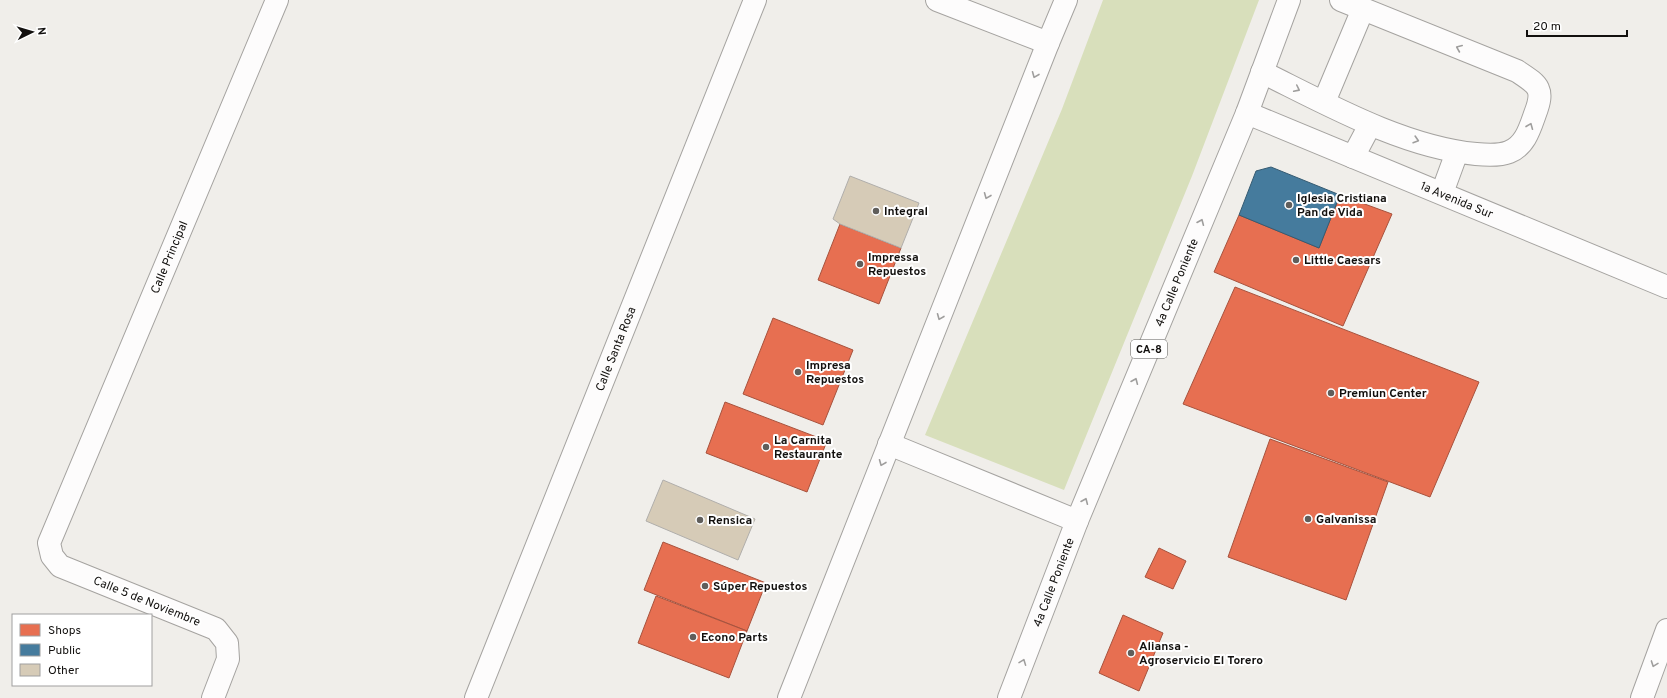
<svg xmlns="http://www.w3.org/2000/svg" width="1667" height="698" viewBox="0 0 1667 698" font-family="Overpass,sans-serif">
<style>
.green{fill:#d8dfbb}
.shops{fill:#e76f51;stroke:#a7523d}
.public{fill:#457b9d;stroke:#365b72}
.building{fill:#d6cbb7;stroke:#b0aeab}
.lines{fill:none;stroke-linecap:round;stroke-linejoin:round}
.minor-casing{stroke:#a5a3a0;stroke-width:24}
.highway-casing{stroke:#a5a3a0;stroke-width:24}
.minor{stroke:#fdfcfc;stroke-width:22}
.highway{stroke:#fdfcfc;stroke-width:22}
.oneway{stroke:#9f9e9d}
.poi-dot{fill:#605e5b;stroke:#fff;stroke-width:1.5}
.labels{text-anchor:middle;stroke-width:4;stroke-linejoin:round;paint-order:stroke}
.shield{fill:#fff;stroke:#595856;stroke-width:1}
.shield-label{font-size:11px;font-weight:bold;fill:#12100e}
.poi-label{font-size:12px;font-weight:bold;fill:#12100e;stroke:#fff;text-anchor:start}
.street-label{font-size:12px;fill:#12100e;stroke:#fff}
</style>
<rect width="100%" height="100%" fill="#f0eeea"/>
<!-- green -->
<polygon class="green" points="1103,0 1259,0 1192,176 1064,490 925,435 1062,109"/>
<!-- shops -->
<g class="shops">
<polygon points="1340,195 1392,214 1343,326 1214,272 1239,215 1319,248"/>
<polygon points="840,224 901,248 879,304 818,280"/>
<polygon points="1235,287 1479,382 1430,497 1183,404"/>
<polygon points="773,318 853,350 823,425 743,394"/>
<polygon points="725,402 827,441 807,492 706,453"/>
<polygon points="1270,439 1388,482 1346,600 1228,557"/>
<polygon points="663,542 766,583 747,631 644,590"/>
<polygon points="1159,548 1186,561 1173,589 1145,577"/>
<polygon points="656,596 747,631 729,678 638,643"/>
<polygon points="1123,615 1163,633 1139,691 1099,673"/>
</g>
<!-- public -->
<polygon class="public" points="1271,167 1340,195 1319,248 1239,215 1256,171"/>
<!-- building -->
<g class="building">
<polygon points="850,176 919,203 901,248 840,224 833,219"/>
<polygon points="663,480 755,519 738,560 646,521"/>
</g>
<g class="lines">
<!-- minor casing -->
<g class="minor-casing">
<g id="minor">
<polyline points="937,0 1048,43"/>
<path d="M1262,72C1327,104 1403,147 1476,154C1486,155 1499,156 1509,152C1525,146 1530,128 1535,114C1545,88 1538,85 1517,71L1341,0"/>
<polyline points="1324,102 1363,9"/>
<path id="s1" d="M1247,113L1667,287"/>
<polyline points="1353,157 1370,125"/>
<polyline points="1442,193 1457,152"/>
<polyline points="889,444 1077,521"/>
<path id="s2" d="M213,698L228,659L227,643L216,629L60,566L52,556L49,543L277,0"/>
<path id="s3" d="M476,698L755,0"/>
<polyline points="1642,698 1667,630"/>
</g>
</g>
<!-- highway casing -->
<g class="highway-casing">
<g id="highway">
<polyline points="789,698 1048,43 1066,0"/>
<path id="s4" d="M1009,698L1077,521L1247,113L1289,0"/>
</g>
</g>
<!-- minor -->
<use href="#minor" class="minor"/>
<!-- highway -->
<use href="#highway" class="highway"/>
</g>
<!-- one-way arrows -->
<defs><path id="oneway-chevron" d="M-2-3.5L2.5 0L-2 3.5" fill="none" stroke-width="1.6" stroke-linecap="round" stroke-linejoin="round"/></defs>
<g class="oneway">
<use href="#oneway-chevron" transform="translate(1459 48) rotate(-157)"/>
<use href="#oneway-chevron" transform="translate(1035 75) rotate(112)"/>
<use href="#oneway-chevron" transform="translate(1297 89) rotate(26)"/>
<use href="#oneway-chevron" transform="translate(1530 126) rotate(-68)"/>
<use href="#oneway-chevron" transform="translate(1416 140) rotate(17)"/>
<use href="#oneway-chevron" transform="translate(987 196) rotate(112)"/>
<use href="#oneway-chevron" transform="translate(1201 222) rotate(-67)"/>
<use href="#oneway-chevron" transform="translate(940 317) rotate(112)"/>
<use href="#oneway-chevron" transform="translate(1135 381) rotate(-67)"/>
<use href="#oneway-chevron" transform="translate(882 463) rotate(112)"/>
<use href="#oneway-chevron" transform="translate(1085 501) rotate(-67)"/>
<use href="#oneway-chevron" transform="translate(1023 662) rotate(-69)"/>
<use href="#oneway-chevron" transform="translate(1654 664) rotate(110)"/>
</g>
<!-- markers -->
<g class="poi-dot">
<circle cx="1289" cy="205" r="4"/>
<circle cx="876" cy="211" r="4"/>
<circle cx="1296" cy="260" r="4"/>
<circle cx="860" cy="264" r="4"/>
<circle cx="798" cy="372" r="4"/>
<circle cx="1331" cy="393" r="4"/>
<circle cx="766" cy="447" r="4"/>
<circle cx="1308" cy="519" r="4"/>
<circle cx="700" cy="520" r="4"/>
<circle cx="705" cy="586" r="4"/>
<circle cx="693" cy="637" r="4"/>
<circle cx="1131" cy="653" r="4"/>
</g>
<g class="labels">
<!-- shield labels -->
<rect class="shield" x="1131" y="340" width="36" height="18" rx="3"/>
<g class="shield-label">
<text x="1149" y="353">CA-8</text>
</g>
<!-- poi labels -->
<g class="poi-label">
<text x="1297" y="202">Iglesia Cristiana<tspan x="1297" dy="14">Pan de Vida</tspan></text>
<text x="884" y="215">Integral</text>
<text x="868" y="261">Impressa<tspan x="868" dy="14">Repuestos</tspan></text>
<text x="1304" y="264">Little Caesars</text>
<text x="806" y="369">Impresa<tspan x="806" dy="14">Repuestos</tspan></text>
<text x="1339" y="397">Premiun Center</text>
<text x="774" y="444">La Carnita<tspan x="774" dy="14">Restaurante</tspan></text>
<text x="1316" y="523">Galvanissa</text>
<text x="708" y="524">Rensica</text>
<text x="713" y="590">Súper Repuestos</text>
<text x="701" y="641">Econo Parts</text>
<text x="1139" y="650">Aliansa -<tspan x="1139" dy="14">Agroservicio El Torero</tspan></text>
</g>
<!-- street labels -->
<g class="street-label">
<text dy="4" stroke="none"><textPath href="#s1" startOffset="227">1a Avenida Sur</textPath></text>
<text dy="4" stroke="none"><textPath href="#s2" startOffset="580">Calle Principal</textPath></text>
<text dy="4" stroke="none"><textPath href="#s4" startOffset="448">4a Calle Poniente</textPath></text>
<text dy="4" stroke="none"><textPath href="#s3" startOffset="376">Calle Santa Rosa</textPath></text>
<text dy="4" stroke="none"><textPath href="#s4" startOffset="124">4a Calle Poniente</textPath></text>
<text transform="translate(147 601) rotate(22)" y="4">Calle 5 de Noviembre</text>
</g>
</g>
<!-- legend -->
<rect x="12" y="614" width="140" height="72" fill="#ffffff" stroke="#a09f9f"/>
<rect x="20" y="624" width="20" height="12" fill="#e76f51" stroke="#a09f9f"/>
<text x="48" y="634" font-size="12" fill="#12100e">Shops</text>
<rect x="20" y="644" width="20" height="12" fill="#457b9d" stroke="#a09f9f"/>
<text x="48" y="654" font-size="12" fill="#12100e">Public</text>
<rect x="20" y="664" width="20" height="12" fill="#d6cbb7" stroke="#a09f9f"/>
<text x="48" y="674" font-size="12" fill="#12100e">Other</text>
<!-- north arrow -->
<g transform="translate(32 32) rotate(85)" stroke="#ffffff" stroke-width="3" paint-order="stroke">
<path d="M0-3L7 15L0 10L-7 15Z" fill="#12100e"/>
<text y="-6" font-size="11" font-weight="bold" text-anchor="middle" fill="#12100e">N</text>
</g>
<!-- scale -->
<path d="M1527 30v6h100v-6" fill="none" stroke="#12100e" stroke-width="2"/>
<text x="1533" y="30" font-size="12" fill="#12100e" stroke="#ffffff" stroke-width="3" paint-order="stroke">20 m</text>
</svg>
